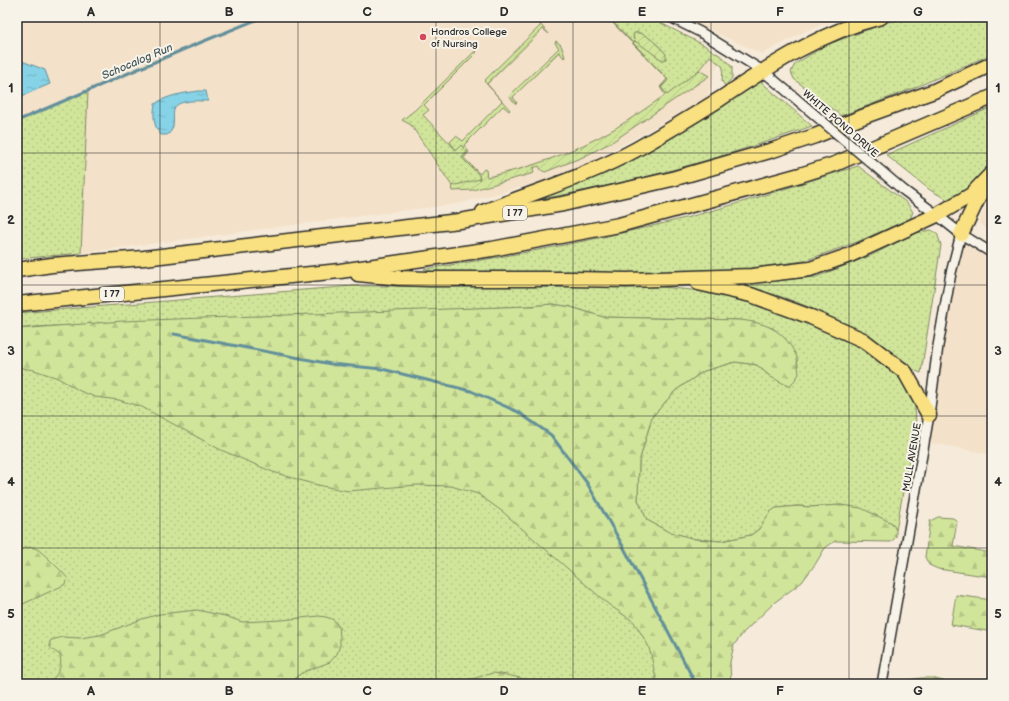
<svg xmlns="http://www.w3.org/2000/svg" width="1009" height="701" viewBox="0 0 1009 701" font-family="'Balsamiq Sans',sans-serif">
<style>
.built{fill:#f4e1c9}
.grass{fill:url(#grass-dots);stroke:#7e8862}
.forest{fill:url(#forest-firs);stroke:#7e8862}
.garden{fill:url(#garden-furrows);stroke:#7e8862}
.water{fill:url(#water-ripples);stroke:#628f9b}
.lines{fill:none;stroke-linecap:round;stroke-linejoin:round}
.stream{stroke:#628f9b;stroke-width:3}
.minor-casing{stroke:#2b2b2b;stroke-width:12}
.highway-casing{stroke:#2b2b2b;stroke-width:17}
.minor{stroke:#f7f3e8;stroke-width:9}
.highway{stroke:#f9e181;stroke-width:14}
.minor-bridge-casing{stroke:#2b2b2b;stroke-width:12;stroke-linecap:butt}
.minor-bridge{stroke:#f7f3e8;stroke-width:9}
.grid{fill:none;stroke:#2b2b2b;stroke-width:1;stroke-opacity:0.55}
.poi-dot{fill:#d1495b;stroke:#f7f3e8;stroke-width:1.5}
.labels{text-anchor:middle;stroke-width:4;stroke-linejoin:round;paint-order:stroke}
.shield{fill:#f7f3e8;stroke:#686764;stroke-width:1}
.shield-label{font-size:9px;font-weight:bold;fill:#2b2b2b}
.poi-label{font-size:10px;fill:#2b2b2b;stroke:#f7f3e8;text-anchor:start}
.street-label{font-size:10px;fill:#2b2b2b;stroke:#f7f3e8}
.water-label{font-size:11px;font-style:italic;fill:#42555a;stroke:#f7f3e8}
.neatline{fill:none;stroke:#2b2b2b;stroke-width:1.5}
.grid-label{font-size:13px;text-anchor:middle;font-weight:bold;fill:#2b2b2b}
</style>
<defs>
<pattern id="grass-dots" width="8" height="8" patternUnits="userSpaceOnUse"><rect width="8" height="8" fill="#d1e59a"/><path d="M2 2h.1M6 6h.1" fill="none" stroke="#b4c585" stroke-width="1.8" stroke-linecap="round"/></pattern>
<pattern id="forest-firs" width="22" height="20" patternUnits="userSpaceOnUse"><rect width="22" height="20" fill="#d1e59a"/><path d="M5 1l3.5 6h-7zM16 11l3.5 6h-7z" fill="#b4c585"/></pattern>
<pattern id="garden-furrows" width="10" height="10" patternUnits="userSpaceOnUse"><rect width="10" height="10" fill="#d1e59a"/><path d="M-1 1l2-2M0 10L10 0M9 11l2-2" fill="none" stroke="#b4c585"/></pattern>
<pattern id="water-ripples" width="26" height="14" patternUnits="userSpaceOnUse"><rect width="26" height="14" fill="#86d2e6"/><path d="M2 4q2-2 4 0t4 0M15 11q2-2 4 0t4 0" fill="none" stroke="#74b4c5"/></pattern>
</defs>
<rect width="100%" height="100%" fill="#f6ebda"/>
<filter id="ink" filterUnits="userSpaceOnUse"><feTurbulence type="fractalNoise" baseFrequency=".025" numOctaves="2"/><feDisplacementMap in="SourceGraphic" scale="8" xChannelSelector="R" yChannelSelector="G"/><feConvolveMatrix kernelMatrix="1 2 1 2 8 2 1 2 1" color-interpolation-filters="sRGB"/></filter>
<g filter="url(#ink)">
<!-- built -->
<g class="built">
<polygon points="17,17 646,17 682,33 718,63 707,99 579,168 532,184 458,204 407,210 81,253 88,91 17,121"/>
<polygon points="681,17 846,17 808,30 762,54"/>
<polygon points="992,190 992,235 979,222"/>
<polygon points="961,234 992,253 992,455 938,444 924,443"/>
</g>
<!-- grass -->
<g class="grass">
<path d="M608,17H649L704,45L724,58L732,67V78L725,86L722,81L723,67L710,56L699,70L667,96L661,88L668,80L633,43L635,41L666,54C658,45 649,36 637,32L633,38L634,40L632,42Z"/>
<polygon points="910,17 992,17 992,54 914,88 841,116 794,79 791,72 795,64 826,45 888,22"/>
<polygon points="475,51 477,52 424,105 429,110 423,115 456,150 461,145 467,152 462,158 479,175 480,180 452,186 411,125 402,120 415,110"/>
<path d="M760,81L812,126C759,145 704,162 649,176C609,186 568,194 527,202L729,99Z"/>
<polygon points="88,91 81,253 17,259 17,121"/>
<polygon points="992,107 992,164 979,182 950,201 930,190 886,155"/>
<path d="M858,166L907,203L913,212L910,219L857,242L804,261L737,270L611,273H431L424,269C513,256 602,239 689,217C746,202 802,183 858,166Z"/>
<path d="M931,230L937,233L941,245L921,373C912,370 908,365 901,360C887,351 874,342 860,333C825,313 786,295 747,288L749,283L816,277L872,255L915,233Z"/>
<polygon points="516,284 662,287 711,292 738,296 837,333 906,377 914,394 916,422 896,530 892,523 841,505 809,507 798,506 776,508 759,529 751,535 721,541 695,539 667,531 647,520 638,500 639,462 652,417 676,390 704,371 735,362 757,365 771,377 796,356 785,339 773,328 740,320 603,317 571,307 553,304 529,306 34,327 17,329 17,313 353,286 460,286"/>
<polygon points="17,345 470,465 618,580 680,684 17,684"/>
</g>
<!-- forest -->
<g class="forest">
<path d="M553,304L571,307L603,317L740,320C766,323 783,329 796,355C798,360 798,368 799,374L790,387L771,377L757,365L735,362L704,371L676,390L652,417L639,462L638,500L647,520L667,531L695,539L721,541L751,535L759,529L770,512L776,508L798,506L809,507L841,505L861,508L892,523L896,530V537L891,542L835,541L825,548L816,563L802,582L775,602L744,632L734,645L730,662L731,684H657L651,655L648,645L634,622L608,604L503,512L478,494L451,486L417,485L348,491L313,484L273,472L221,450L142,407L119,400L95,397L80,391L58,378L34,370L17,367V329L123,321L529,306Z"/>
<polygon points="938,517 953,518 957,521 953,546 992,553 992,577 938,569 929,565 925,557 930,521"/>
<path d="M31,547C33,548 35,548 37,549C41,551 66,575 68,579L64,585L23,604L17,608V552L24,548Z"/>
<polygon points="956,595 992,600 992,630 987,631 951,625"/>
<path d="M197,610L225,616L242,622L282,620L319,616L326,617L334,620L339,627L340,636V645L337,654L330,662L306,671L297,676L293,684H47C57,676 63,668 60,655C55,651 46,648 51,640L63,637L80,638L100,635L142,619L160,614Z"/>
<path d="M493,673C509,675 523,678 539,684H454Z"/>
<polygon points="921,678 932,678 954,684 899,684 900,681"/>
</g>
<!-- garden -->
<g class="garden">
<path d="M607,17L632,42L634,40L633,35L634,33C646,31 658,46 666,54V59L662,60L641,45L635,41L633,43L668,80L661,87L667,95L699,70L709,76L612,142L583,157L545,172L541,170L539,166L533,168L534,173L473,190L453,191L452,186L480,179L479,175L462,158L467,152L461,145L456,150L450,142L456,136L463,141L502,101L484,81L541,25L537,21L549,34L543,29L487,84L510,110L509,111L503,106L464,145L469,152L464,158L480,174L484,169L486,170L487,177C531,168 574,152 614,129C631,119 648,107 665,95L660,87L667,79Z"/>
<polygon points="556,41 561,45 565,57 564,58 559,52 513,97 517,103 516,104 509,96 559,48 555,43"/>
</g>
<!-- water -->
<g class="water">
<polygon points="17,59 45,70 50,84 22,96 17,96"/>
<path d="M199,91H206L208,101C201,101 192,100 185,102C166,105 178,120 171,131C170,133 168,134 167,135H161C153,126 153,115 155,104C167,95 185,93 199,91Z"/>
</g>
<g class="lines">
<!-- stream -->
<g class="stream">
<polyline points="17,121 187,48 263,17"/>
<polyline points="174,334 331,364 382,369 471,391 518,412 551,435 587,483 624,548 696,684"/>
</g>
<!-- minor casing -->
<g class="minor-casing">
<g id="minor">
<polyline points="670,17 700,32 763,71 788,92"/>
<polyline points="902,189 937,215 961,234 992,253"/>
<polyline points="882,684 929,415 938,346 951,273 961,234"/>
</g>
</g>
<!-- highway casing -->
<g class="highway-casing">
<g id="highway">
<path d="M483,212C534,192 588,176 637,149C665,133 693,116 720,99C771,65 821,32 881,17"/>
<polyline points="961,234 983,188"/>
<polyline points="17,270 52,265 144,258 459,221 563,204 672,179 773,150 815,136 865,116 934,91 992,64"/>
<polyline points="358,274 399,278 429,279 573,279 627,280 752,276 810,269 850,255 937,215 971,195 992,173"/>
<polyline points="698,283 751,295 811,317 863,340 905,372 929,415"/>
<polyline points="17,304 340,271 492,249 619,225 800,175 835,164 992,97"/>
</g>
</g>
<!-- minor -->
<use href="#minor" class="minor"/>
<!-- highway -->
<use href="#highway" class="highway"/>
<!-- minor-bridge casing -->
<g class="minor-bridge-casing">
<polyline id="minor-bridge" points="788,92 902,189"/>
</g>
<!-- minor-bridge -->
<use href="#minor-bridge" class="minor-bridge"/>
</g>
</g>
<!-- grid -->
<path class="grid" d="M160,17V684M298,17V684M436,17V684M573,17V684M711,17V684M849,17V684M17,153H992M17,285H992M17,416H992M17,548H992"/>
<!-- markers -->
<circle class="poi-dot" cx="423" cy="37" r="4"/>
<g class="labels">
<!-- shield labels -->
<g class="shield">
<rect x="503" y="206" width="24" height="14" rx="3"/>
<rect x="100" y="287" width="24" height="14" rx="3"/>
</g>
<g class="shield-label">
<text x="515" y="216">I 77</text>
<text x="112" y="297">I 77</text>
</g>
<!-- poi labels -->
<g class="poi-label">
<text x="431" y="35">Hondros College<tspan x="431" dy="12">of Nursing</tspan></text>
</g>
<!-- street labels -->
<g class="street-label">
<text transform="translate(841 123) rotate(41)" y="4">WHITE POND DRIVE</text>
<text transform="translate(911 457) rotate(-80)" y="4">MULL AVENUE</text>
</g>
<!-- water labels -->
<g class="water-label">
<text transform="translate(137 61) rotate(-23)" y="4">Schocalog Run</text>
</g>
</g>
<!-- margin -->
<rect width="1009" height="701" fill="none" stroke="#f7f3e8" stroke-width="44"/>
<rect x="22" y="22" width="965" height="657" class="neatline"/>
<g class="grid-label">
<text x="91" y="16">A</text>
<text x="229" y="16">B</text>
<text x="367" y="16">C</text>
<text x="504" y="16">D</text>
<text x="642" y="16">E</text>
<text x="780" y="16">F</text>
<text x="918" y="16">G</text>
<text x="11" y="92">1</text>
<text x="998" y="92">1</text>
<text x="11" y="224">2</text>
<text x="998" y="224">2</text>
<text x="11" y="355">3</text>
<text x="998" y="355">3</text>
<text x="11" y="486">4</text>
<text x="998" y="486">4</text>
<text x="11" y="618">5</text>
<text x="998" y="618">5</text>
<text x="91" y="695">A</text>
<text x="229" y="695">B</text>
<text x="367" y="695">C</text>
<text x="504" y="695">D</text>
<text x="642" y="695">E</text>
<text x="780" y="695">F</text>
<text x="918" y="695">G</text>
</g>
</svg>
